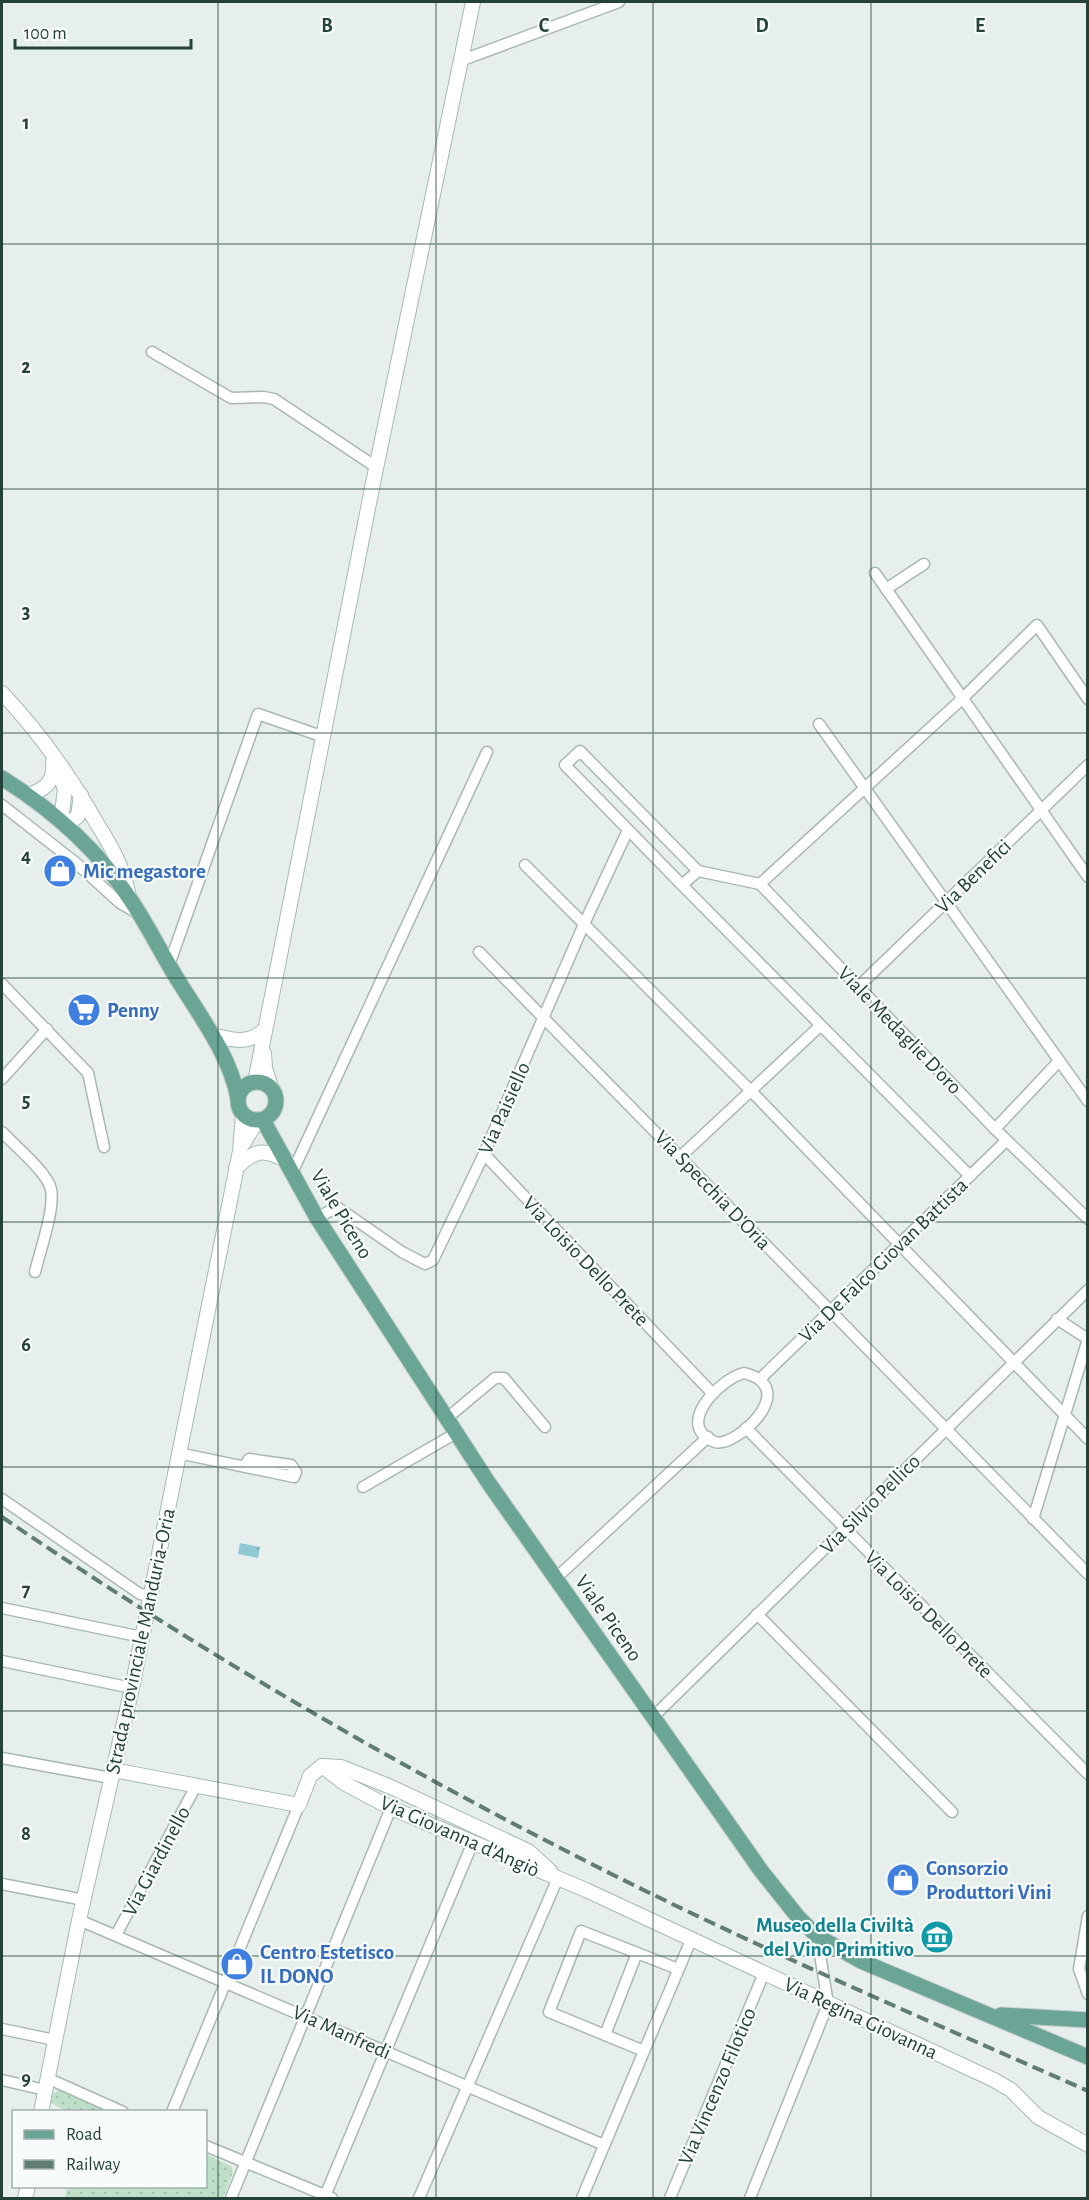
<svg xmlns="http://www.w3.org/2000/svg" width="1089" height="2200" viewBox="0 0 1089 2200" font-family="'Alegreya Sans',sans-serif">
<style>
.park{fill:url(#park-dots)}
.water{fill:url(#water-ripples)}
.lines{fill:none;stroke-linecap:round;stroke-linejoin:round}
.street-casing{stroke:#a8b8b2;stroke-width:13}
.secondary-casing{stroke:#a4bbb3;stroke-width:16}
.primary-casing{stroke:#c2cac8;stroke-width:17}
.street{stroke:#fff;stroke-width:10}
.secondary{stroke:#fff;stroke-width:14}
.primary{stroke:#6aa596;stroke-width:15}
.rail{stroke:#5f7d75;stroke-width:4;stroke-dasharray:12 6;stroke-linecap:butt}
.grid{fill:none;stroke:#24423a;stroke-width:1.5;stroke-opacity:0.55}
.labels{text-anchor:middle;stroke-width:4.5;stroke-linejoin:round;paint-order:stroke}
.shop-label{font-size:21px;font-weight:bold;fill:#366cbe;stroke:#f7fbf9;text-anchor:start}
.street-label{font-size:21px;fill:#24423a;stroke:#f7fbf9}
.culture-label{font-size:21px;font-weight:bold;fill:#0d838f;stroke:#f7fbf9;text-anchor:end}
.grid-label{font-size:20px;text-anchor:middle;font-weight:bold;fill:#24423a;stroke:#f7fbf9;stroke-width:4.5;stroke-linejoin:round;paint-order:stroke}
</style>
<defs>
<pattern id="park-dots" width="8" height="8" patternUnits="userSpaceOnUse" patternTransform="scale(1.5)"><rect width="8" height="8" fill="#bfe0c8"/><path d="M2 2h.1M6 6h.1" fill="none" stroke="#a4c1ad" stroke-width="1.8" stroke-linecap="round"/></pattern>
<pattern id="water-ripples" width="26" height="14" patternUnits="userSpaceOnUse" patternTransform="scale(1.5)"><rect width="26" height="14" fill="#8ec9d4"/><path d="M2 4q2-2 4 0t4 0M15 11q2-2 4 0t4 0" fill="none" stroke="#74a5ad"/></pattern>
</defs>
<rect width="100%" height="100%" fill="#e6efeb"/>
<!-- park -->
<g class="park">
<polygon points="60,2089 110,2111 66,2111 50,2102 53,2094"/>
<polygon points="206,2154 232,2167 233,2172 223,2198 65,2198 67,2187 206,2186"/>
</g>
<!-- water -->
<polygon class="water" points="240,1543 260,1547 258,1558 238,1554"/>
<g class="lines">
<!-- street casing -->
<g class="street-casing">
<g id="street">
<polyline points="460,61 619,2"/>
<polyline points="152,352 231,398 264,397 274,399 376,467"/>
<polyline points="875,573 1088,877"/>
<polyline points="886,589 924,564"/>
<polyline points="819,724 1088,1101"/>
<polyline points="2,805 76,863 120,903 137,913"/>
<polyline points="525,865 751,1091 1088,1439"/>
<polyline points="698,871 682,885 565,765 580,751 698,871 760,884 995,1129 1088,1219"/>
<polyline points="760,884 963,698 1037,625 1088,699"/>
<polyline points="682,885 970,1176"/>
<polyline points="479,952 1088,1574"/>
<polyline points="169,965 258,714 324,737"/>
<polyline points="2,984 88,1073 104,1147"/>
<polyline points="858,987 1088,765"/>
<polyline points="2,1079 47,1029"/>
<polyline points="995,1129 1059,1061"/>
<path d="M2,1132C14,1145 47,1172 51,1189C55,1209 40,1251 35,1272"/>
<polyline points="484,1154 713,1394"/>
<polyline points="680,1157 820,1026"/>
<polyline points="292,1173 487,752"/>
<polyline points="317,1218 337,1207 402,1252 425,1264 433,1260 484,1154 584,924 628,830"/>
<polyline points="1057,1319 1088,1339"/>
<path d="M744,1373C803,1388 734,1449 715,1442C673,1426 720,1379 744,1373Z"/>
<polyline points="760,1379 1006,1141"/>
<polyline points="446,1419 495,1378 504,1378 545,1427"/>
<polyline points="746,1428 1088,1774"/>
<polyline points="178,1453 294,1477 296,1472 291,1465 249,1459 245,1465"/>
<polyline points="363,1487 456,1433"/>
<polyline points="2,1499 140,1594 150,1596"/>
<polyline points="1033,1519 1088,1339"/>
<polyline points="555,1579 708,1437"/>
<polyline points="2,1608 142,1637"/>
<polyline points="757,1614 952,1812"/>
<polyline points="2,1661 132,1688"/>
<polyline points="652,1718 1088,1290"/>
<polyline points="2,1758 111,1778"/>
<polyline points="2,1884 84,1900"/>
<polyline points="1088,1916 1079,1969 1088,1994"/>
<polyline points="79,1920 604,2145"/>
<polyline points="116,1935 196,1786"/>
<polyline points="2,2029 55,2040"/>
<polyline points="605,2035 637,1953"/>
<polyline points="644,2051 549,2012 581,1931 678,1969"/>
<polyline points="47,2078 123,2112"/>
<polyline points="2,2080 45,2090"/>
<polyline points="172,2112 299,1805"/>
<polyline points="206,2146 332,2198"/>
<polyline points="325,2196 473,1842"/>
<polyline points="231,2198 391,1808"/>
<polyline points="419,2198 558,1878"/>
<polyline points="582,2198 691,1940"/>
<polyline points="670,2198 764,1973"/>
<polyline points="750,2198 828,2004 817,1936"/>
</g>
</g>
<!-- secondary casing -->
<g class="secondary-casing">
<g id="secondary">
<path d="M2,693C39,732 69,774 96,822C111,846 124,868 129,897"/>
<polyline points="58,771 65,789 61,821"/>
<path d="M29,795C46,789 55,781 53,762"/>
<polyline points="66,826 78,816 81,795"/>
<path d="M212,1035C232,1040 249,1045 264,1030"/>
<polyline points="264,1053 265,1068 272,1090"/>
<polyline points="255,1082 373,483 473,2"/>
<polyline points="243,1144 257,1121"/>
<path d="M236,1168C255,1150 262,1148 286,1160"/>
<polyline points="322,1766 344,1783 391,1808 586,1890 994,2080 1011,2090 1038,2117 1088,2145"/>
<polyline points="322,1766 341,1767 391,1787 528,1851 550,1871"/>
<polyline points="113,1770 299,1805 310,1776 322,1766"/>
<polyline points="41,2112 79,1920 132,1688 240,1151 243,1115"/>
<polyline points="25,2198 28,2186"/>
</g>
</g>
<!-- primary casing -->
<g class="primary-casing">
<g id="primary">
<path d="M2,778C51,809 98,850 130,899C149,927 163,957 181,985C203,1020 230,1057 238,1098"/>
<circle cx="257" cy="1101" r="19"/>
<polyline points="263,1120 317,1218 488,1482 762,1872 798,1917 817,1936 861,1961 1088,2057"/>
<polyline points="1001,2015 1088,2020"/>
</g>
</g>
<!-- street -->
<use href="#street" class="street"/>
<!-- secondary -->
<use href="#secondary" class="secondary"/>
<!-- primary -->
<use href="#primary" class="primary"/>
<!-- rail -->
<path class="rail" d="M2,1517C186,1642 377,1755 576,1856C743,1942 916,2015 1088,2091"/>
</g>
<!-- grid -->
<path class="grid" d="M218,2V2198M436,2V2198M653,2V2198M871,2V2198M2,244H1088M2,489H1088M2,733H1088M2,978H1088M2,1222H1088M2,1467H1088M2,1711H1088M2,1956H1088"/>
<!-- icons -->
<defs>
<g id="shop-disc" transform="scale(1.725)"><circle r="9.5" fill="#3f7fe0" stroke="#f7fbf9"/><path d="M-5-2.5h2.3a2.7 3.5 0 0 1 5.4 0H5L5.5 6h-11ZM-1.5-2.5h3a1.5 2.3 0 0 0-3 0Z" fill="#fff"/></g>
<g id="supermarket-disc" transform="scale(1.725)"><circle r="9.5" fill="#3f7fe0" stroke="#f7fbf9"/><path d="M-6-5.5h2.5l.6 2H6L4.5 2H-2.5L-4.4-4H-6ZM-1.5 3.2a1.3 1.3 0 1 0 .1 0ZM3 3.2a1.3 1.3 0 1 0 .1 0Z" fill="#fff"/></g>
<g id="museum-disc" transform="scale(1.725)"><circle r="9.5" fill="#0f9aa8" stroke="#f7fbf9"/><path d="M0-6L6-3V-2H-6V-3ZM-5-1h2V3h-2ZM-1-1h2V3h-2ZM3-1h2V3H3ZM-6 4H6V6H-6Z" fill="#fff"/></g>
</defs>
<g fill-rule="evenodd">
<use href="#shop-disc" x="60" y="871"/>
<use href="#supermarket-disc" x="84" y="1010"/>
<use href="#shop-disc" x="903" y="1880"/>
<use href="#museum-disc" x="937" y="1937"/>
<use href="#shop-disc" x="237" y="1964"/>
</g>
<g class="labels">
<!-- shop labels -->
<g class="shop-label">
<text x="83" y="878">Mic megastore</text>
<text x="107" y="1017">Penny</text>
<text x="926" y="1875">Consorzio<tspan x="926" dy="24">Produttori Vini</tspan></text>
<text x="260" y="1959">Centro Estetisco<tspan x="260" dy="24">IL DONO</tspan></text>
</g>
<!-- street labels -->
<g class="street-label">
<text transform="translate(973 876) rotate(-44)" y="7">Via Benefici</text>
<text transform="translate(900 1030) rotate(46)" y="7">Viale Medaglie D'oro</text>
<text transform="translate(504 1108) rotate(-66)" y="7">Via Paisiello</text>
<text transform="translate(713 1190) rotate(46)" y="7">Via Specchia D'Oria</text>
<text transform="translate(342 1214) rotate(59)" y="7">Viale Piceno</text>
<text transform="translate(883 1260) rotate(-44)" y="7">Via De Falco Giovan Battista</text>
<text transform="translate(586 1261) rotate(46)" y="7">Via Loisio Dello Prete</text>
<text transform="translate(870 1504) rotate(-45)" y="7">Via Silvio Pellico</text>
<text transform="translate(929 1614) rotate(45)" y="7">Via Loisio Dello Prete</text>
<text transform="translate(609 1618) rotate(55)" y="7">Viale Piceno</text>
<text transform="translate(140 1641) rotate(-78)" y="7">Strada provinciale Manduria-Oria</text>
<text transform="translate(460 1836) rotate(24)" y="7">Via Giovanna d'Angiò</text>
<text transform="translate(156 1861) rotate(-62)" y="7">Via Giardinello</text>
<text transform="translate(861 2018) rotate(25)" y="7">Via Regina Giovanna</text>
<text transform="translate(342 2032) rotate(24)" y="7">Via Manfredi</text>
<text transform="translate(717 2086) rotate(-67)" y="7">Via Vincenzo Filotico</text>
</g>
<!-- culture labels -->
<g class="culture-label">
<text x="914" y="1932">Museo della Civiltà<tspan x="914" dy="24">del Vino Primitivo</tspan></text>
</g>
</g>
<g class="grid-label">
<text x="327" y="32">B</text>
<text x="544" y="32">C</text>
<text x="762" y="32">D</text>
<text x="980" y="32">E</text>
<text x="26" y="129">1</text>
<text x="26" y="373">2</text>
<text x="26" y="618">3</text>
<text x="26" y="862">4</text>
<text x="26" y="1107">5</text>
<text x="26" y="1351">6</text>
<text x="26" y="1596">7</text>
<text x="26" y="1840">8</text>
<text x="26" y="2085">9</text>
</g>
<!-- border -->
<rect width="1089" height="2200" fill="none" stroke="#24423a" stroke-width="6"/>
<!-- legend -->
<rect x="12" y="2110" width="195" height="78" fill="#f7fbf9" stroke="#a3b1ad" stroke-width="1.5"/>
<rect x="24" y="2130" width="30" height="9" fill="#6aa596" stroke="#a3b1ad" stroke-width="1.5"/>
<text x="66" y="2140" font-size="18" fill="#24423a">Road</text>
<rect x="24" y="2160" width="30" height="9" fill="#5f7d75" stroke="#a3b1ad" stroke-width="1.5"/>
<text x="66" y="2170" font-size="18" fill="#24423a">Railway</text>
<!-- scale -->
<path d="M15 39v9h176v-9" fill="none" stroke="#24423a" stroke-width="3"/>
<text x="24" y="39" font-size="18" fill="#24423a" stroke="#f7fbf9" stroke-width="4.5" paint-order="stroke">100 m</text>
</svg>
